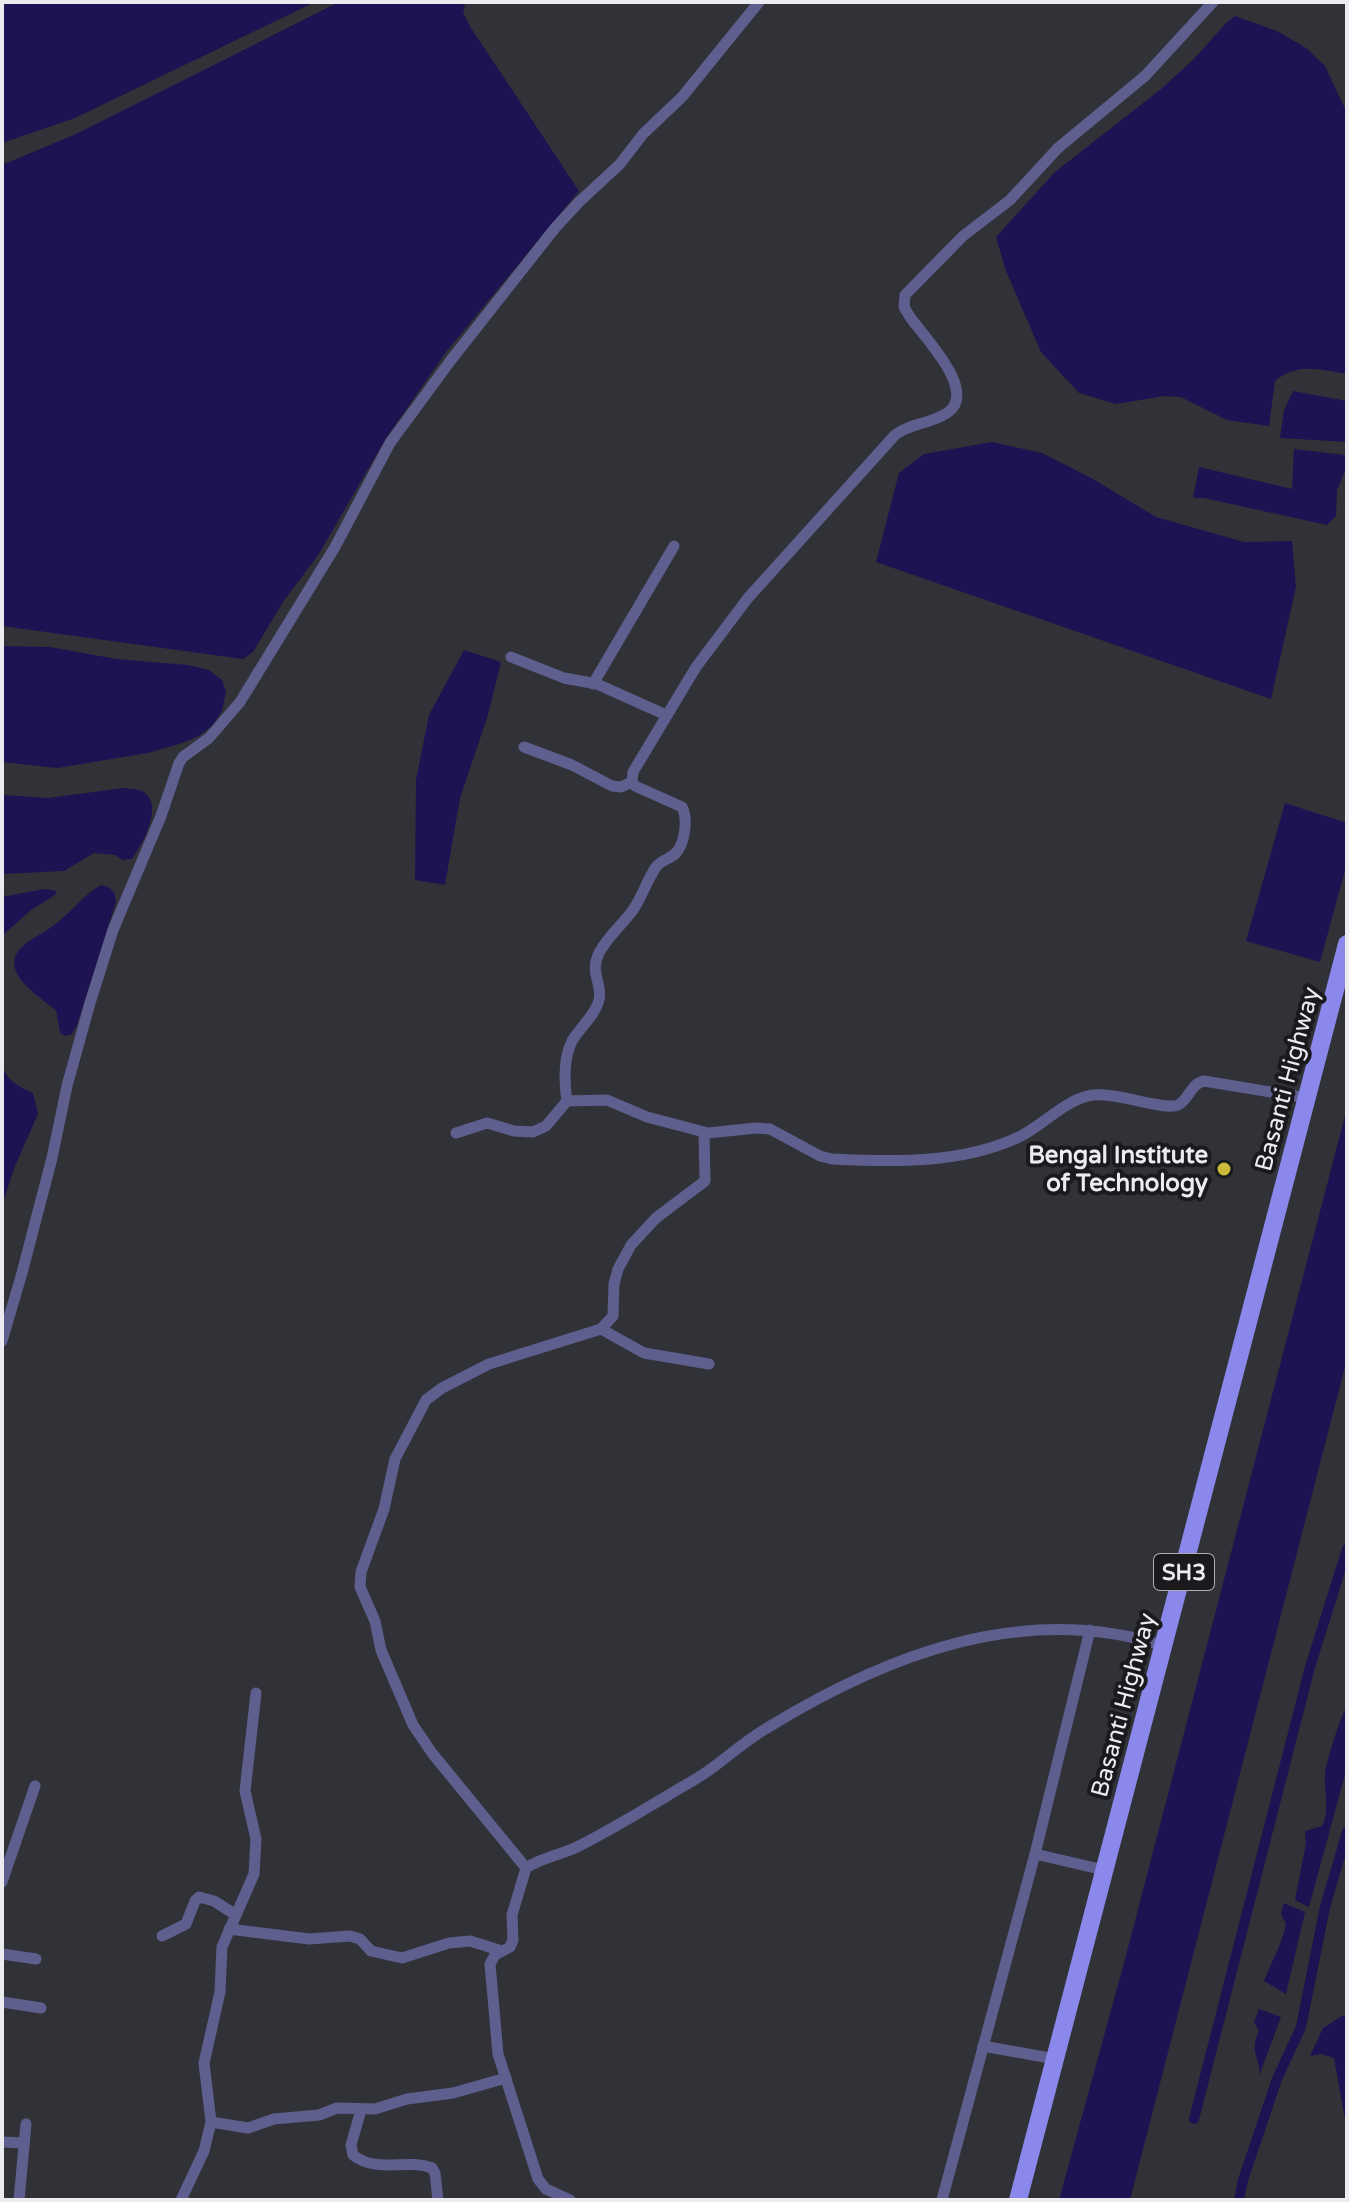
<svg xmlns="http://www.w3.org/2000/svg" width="1349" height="2202" viewBox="0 0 1349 2202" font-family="'Varela Round',sans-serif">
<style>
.water{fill:#1d1252}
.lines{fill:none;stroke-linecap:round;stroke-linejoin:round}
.canal{stroke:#1d1252;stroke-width:10}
.street{stroke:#5e5f8f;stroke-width:11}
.primary{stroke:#8a88ea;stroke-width:18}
.poi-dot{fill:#c9ba3a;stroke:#1a1a1d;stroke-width:3}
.labels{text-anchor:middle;stroke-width:8;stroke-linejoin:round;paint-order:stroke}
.shield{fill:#1a1a1d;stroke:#adadb1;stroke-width:2}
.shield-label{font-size:22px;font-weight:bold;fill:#ececf0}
.street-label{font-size:24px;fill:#ececf0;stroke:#1a1a1d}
.poi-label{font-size:24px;font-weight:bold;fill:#ececf0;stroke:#1a1a1d;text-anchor:end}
</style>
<rect width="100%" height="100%" fill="#313238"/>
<!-- water -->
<g class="water">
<polygon points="2,2 315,2 75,118 2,143"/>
<polygon points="339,2 461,2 465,6 463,12 471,28 579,191 446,352 386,438 319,554 283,602 253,652 243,659 2,626 2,165 76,134"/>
<path d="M1235,16L1277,31L1306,48L1325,66L1347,113V374C1319,370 1299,362 1275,381L1269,426L1227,420L1181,397L1165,396L1116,404L1079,393L1041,352L1006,271L996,237L1055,172L1161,89L1193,60L1226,23Z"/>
<polygon points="1293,391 1347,401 1347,442 1280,438 1284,410"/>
<polygon points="992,442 1042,453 1093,479 1156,517 1244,542 1292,541 1296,587 1271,699 876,562 899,473 924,454"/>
<polygon points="1294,449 1345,455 1346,469 1337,490 1336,516 1327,525 1204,498 1193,498 1199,467 1292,489"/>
<polygon points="2,646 50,647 116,659 188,665 209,670 222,680 226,691 222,711 212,726 197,737 179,744 148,753 58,768 2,762"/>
<polygon points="464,650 501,662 488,715 460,798 445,885 415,880 416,780 429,715"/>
<path d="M124,788C131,789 138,789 144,792C164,806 142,845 132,859L123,860L115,855L94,853L64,871L2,874V795L48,798Z"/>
<polygon points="1285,803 1347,823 1347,863 1320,962 1246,941"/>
<path d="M101,885C112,888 115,890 116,902L77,1025L72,1034L66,1036L60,1033L56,1010C41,998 0,973 19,950C28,939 43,934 54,925C71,913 83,895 101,885Z"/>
<polygon points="44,889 57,891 55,895 31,910 2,936 2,897"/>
<path d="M2,1065C7,1081 19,1087 33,1093L38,1114L15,1166L2,1205Z"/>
<polygon points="1347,1108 1347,1359 1142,2153 1130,2200 1059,2200 1124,1963"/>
<path d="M1346,1708L1347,1767L1309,1907L1295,1900L1306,1843L1305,1831L1322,1826C1330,1811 1324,1792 1325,1775C1325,1765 1341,1715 1346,1708Z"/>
<path d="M1284,1903L1305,1912L1286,1994L1264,1981C1271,1962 1282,1945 1286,1924L1281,1914Z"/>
<path d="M1259,2009L1281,2017L1259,2076C1262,2057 1248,2057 1259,2030L1254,2022Z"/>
<polygon points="1342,2016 1347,2016 1347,2130 1334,2058 1321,2054 1310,2056 1323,2028"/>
</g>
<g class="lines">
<!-- canal -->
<g class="canal">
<polyline points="1194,2119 1310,1667 1347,1549"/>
<polyline points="1239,2200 1243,2180 1277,2079 1301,2027 1325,1907 1347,1832"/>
</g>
<!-- street -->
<g class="street">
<polyline points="511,657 564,678 597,684 666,715"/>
<polyline points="593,684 674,546"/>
<polyline points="524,747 572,765 612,786 621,787 632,782"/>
<path d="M567,1101C564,1081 563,1059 572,1041C580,1027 595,1016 599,1000C603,984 589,973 599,953C608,936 622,925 633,910C642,897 647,880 656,867C661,860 670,859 676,853C685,843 688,818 682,807L635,786L632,782L633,772L696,667L748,598L895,435C910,423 931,424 947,413C979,392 924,337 910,317L904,307L905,295L963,236L1010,200L1058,148L1145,76L1213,2"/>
<path d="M456,1133L487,1123L514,1131L533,1132L546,1126L567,1101L607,1100L647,1117L708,1133L756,1128L770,1129L820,1156L832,1159C894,1162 962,1164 1019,1137C1044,1125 1065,1099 1093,1095C1116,1092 1165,1111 1178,1105C1190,1099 1190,1084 1204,1081L1307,1098"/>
<polyline points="601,1329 644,1353 709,1364"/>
<polyline points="2,1341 22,1273 52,1158 67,1086 90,1003 113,930 161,816 179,763 183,757 209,738 240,702 335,547 390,443 451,360 555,228 579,202 620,164 643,134 682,97 759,2"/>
<polyline points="1035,1854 1104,1870"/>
<polyline points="526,1868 432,1753 413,1725 381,1650 375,1621 360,1587 361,1572 384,1509 395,1459 426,1400 442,1388 489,1364 601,1329 613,1316 614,1284 618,1269 631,1245 656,1218 705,1181 704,1133"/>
<polyline points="2,1882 35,1786"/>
<polyline points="229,1929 309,1939 350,1936 360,1939 371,1951 402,1958 449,1943 470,1941 502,1951"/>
<polyline points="162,1936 186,1924 195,1901 199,1897 214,1901 236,1915"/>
<polyline points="2,1954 36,1959"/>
<polyline points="2,2002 41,2008"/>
<polyline points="983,2046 1055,2059"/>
<path d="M361,2110L351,2145L353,2155C377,2174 406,2158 432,2168L435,2173L438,2200"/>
<polyline points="211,2122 248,2128 274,2119 319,2115 337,2108 375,2109 407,2099 453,2093 506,2078"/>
<polyline points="2,2142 24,2143"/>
<polyline points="19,2200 26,2124"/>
<polyline points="181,2200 204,2151 211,2122 204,2063 220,1992 222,1947 254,1874 256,1839 245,1791 256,1693"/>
<path d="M570,2200L546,2189L538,2179L498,2054L490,1964L495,1955L510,1947L513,1940L512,1915L526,1868C541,1858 560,1855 577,1847C607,1832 637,1814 667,1796C680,1788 695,1780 708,1771C728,1757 746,1740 767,1728C886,1655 1024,1601 1164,1646"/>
<polyline points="942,2200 1035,1854 1090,1630"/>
</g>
<!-- primary -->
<polyline class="primary" points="1018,2200 1347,944"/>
</g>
<!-- markers -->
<circle class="poi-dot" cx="1224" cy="1169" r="8"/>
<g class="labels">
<!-- shield labels -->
<rect class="shield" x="1154" y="1554" width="60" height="36" rx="6"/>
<g class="shield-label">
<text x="1184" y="1580">SH3</text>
</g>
<!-- street labels -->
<g class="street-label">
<text transform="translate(1287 1079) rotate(-75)" y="8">Basanti Highway</text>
<text transform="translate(1123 1705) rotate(-75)" y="8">Basanti Highway</text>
</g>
<!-- poi labels -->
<g class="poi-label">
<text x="1208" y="1163">Bengal Institute<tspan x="1208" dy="28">of Technology</tspan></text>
</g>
</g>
<!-- border -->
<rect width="1349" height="2202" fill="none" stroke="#ececf0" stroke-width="8"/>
</svg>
